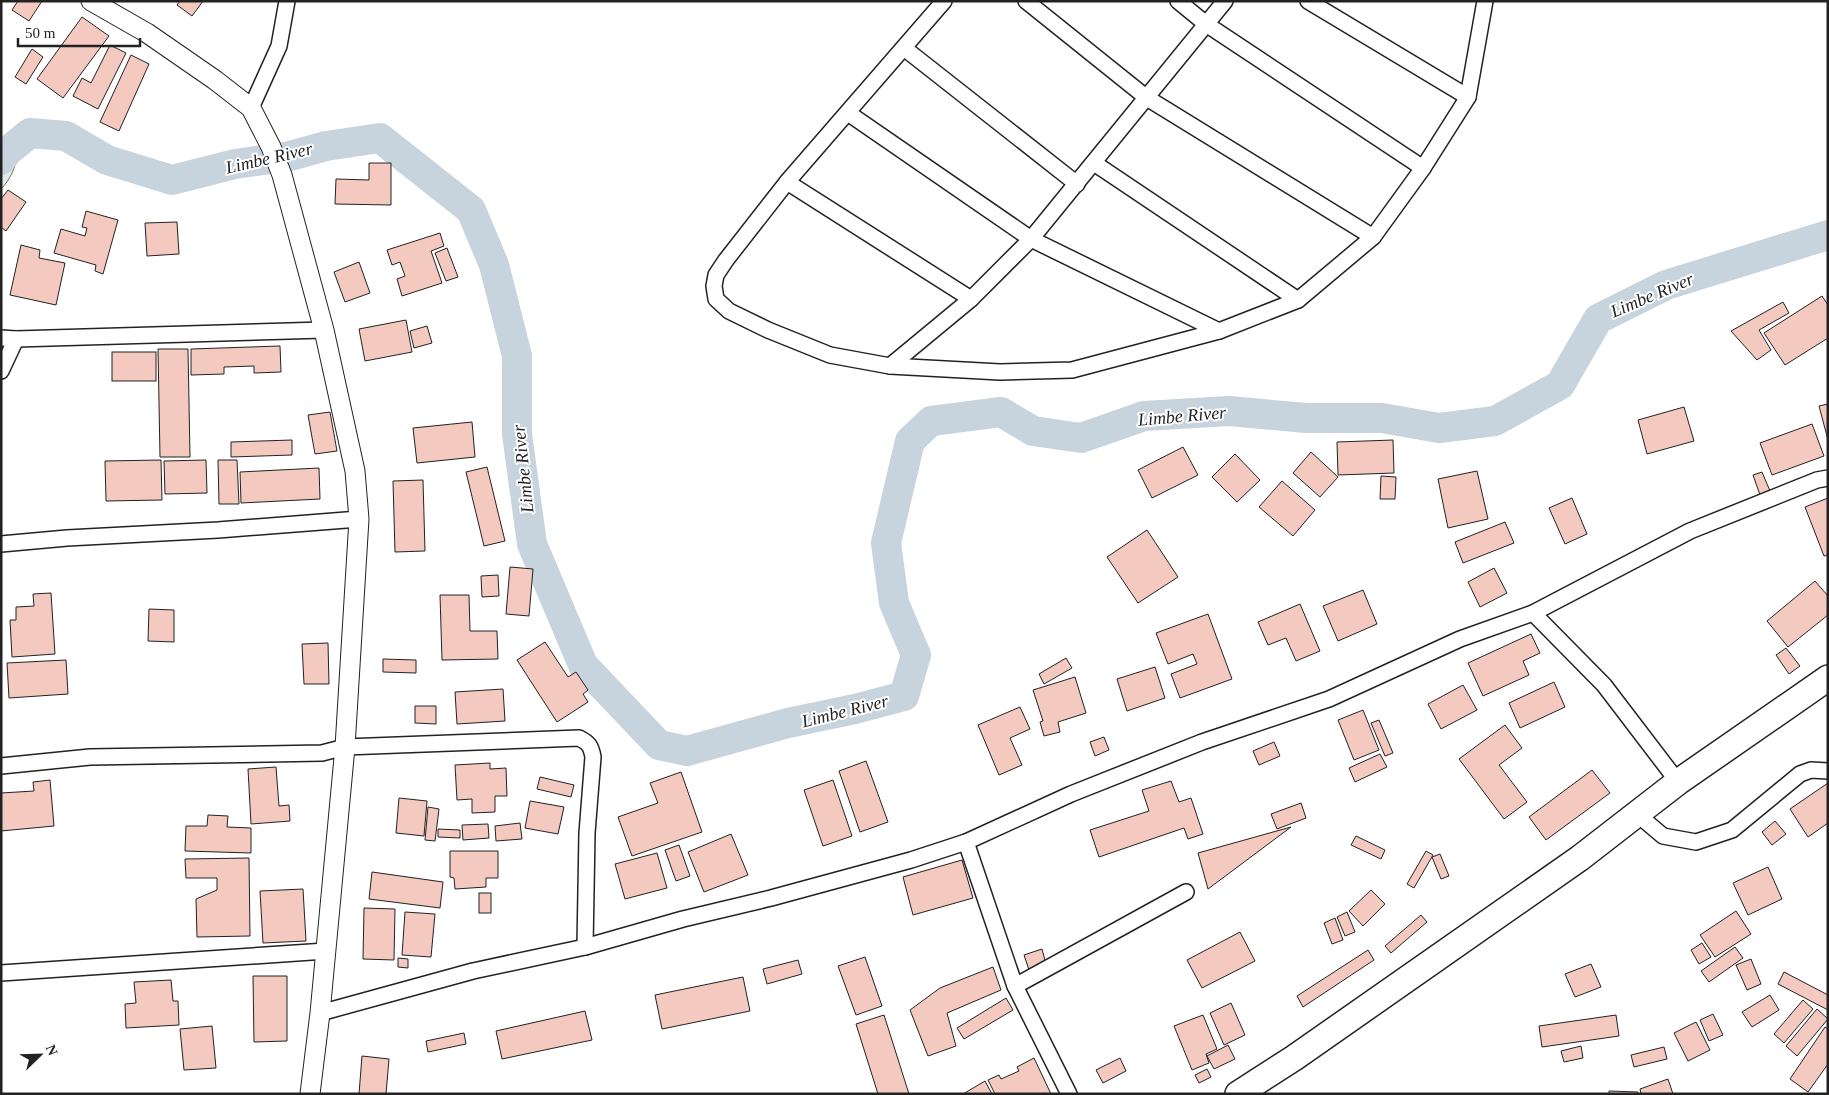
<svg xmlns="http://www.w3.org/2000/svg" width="1829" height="1095" viewBox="0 0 1829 1095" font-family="'Times New Roman',serif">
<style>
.green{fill:#e0efe3;stroke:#6f6f6f}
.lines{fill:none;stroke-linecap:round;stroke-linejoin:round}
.river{stroke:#c7d3dd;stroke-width:30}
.building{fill:#f3c9c0;stroke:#222}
.minor-casing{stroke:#222;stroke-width:18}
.tertiary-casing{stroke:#222;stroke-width:21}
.trunk-casing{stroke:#222;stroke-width:28}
.minor{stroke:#fff;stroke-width:15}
.tertiary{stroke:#fff;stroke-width:19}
.trunk{stroke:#fff;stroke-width:25}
.labels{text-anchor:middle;stroke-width:4;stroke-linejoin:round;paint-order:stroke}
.water-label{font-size:18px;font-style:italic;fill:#222;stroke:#fff}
</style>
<rect width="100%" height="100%" fill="#fff"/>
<!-- green -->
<path class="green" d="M5,146L17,155C16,167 10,180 1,189V148Z"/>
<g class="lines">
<!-- river -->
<polyline class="river" points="1,160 9,150 30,133 66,136 107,160 172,180 235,164 290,156 326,146 380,138 471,210 494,265 517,356 517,434 532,544 583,665 659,745 687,751 788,723 855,709 904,696 916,655 894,603 886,543 910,441 931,421 1001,412 1033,431 1081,438 1144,416 1229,411 1306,418 1382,418 1439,428 1495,421 1560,385 1598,319 1666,285 1828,235"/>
</g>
<!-- building -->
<g class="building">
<polygon points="18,1 42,1 29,21 12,10"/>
<polygon points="180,1 203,1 192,16 177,5"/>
<polygon points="82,17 109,36 63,98 37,79"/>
<polygon points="110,45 126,53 98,109 73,96 82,78 91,83"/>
<polygon points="32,49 43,57 26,84 15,77"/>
<polygon points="131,55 149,64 119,131 100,122"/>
<polygon points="369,163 391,163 391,205 335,204 336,179 369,180"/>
<polygon points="8,190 26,202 6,231 1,227 1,199"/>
<polygon points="86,211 118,220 103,274 95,271 96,265 54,253 61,229 85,236 87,228 82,227"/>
<polygon points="177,222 179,254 147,256 145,223"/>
<polygon points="440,233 444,246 431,251 442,283 402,296 397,279 405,276 400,262 392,265 387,250"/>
<polygon points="21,245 40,250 39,258 65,263 56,305 10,295"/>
<polygon points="447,248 458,277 446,281 435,253"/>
<polygon points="359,262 370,293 345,302 334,272"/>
<polygon points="1822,296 1828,305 1828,338 1785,365 1764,333"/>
<polygon points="1783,302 1789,313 1759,330 1771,350 1757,360 1731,331"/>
<polygon points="406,320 412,352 365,361 359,329"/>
<polygon points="427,326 432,343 414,348 410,331"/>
<polygon points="280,346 281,372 254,373 254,366 224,367 224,374 191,375 191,349"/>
<polygon points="158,349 188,349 190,457 160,457"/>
<rect x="112" y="352" width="44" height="29"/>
<polygon points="1828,404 1828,440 1819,406"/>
<polygon points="1684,407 1694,441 1647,454 1638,420"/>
<polygon points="330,412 337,451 315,454 308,415"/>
<polygon points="472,422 475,457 417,463 413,428"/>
<polygon points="1812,424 1824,456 1772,475 1760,443"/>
<polygon points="292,440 292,455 231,457 231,442"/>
<polygon points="1393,440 1394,473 1338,475 1337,442"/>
<polygon points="1183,447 1198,475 1152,498 1138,470"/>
<polygon points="1311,452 1338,477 1320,497 1293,473"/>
<polygon points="1235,454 1260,480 1237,502 1212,477"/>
<polygon points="161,460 162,500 106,501 105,461"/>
<polygon points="206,460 207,493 165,494 164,461"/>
<polygon points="218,460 237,460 239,504 219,504"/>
<polygon points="487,467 505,541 484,546 466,472"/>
<polygon points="319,468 320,499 241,503 240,472"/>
<polygon points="1477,471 1488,519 1448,528 1438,479"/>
<polygon points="1762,472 1770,491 1760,495 1753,475"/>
<polygon points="1381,476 1396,477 1395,499 1380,499"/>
<polygon points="423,480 425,551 395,552 393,481"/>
<polygon points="1282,481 1315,510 1293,536 1259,507"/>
<polygon points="1572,498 1587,534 1565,544 1549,508"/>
<polygon points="1828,498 1828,555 1824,556 1805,507"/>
<polygon points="1505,522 1514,543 1463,563 1455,542"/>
<polygon points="1147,530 1178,577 1138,603 1107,557"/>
<polygon points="510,567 533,569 529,616 506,614"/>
<polygon points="1494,568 1507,593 1480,607 1468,582"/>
<polygon points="498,575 499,596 482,597 481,576"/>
<polygon points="1815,581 1828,596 1828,615 1788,647 1767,621"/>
<polygon points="1363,590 1377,624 1338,641 1323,606"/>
<polygon points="51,593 55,654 12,657 10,620 16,620 16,607 34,606 33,594"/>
<polygon points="440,595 469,595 470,631 497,631 498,659 442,660"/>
<polygon points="1300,604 1320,651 1296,661 1286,638 1268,645 1258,622"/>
<polygon points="149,609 174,610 174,642 148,641"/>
<polygon points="1208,614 1232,679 1180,698 1171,674 1197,664 1193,654 1168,664 1156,633"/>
<polygon points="1531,634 1540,653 1523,661 1529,675 1483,696 1468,663"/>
<polygon points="545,642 568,677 576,672 588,690 583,694 588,702 557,722 517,660"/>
<polygon points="328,643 329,684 304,684 302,644"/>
<polygon points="1786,648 1800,666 1789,674 1776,655"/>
<polygon points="1066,658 1072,668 1044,684 1039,674"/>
<polygon points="383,659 416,660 416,673 383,672"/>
<polygon points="66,660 68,694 9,698 7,663"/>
<polygon points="1155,667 1165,698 1127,711 1117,679"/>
<polygon points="1075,677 1086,713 1058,722 1060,732 1044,736 1040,722 1043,721 1033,690"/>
<polygon points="1554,682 1565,707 1520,728 1509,703"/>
<polygon points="1463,685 1477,710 1441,729 1428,704"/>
<polygon points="503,689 505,721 457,724 455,692"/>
<polygon points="415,706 436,706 436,724 415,723"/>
<polygon points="1020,707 1030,729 1010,738 1022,765 999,775 978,725"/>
<polygon points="1363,710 1379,750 1354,760 1338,720"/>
<polygon points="1379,720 1393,753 1385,756 1371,723"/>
<polygon points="1505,725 1522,748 1499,765 1527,802 1504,819 1459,759"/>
<polygon points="1104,737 1109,750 1095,756 1090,742"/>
<polygon points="1274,742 1280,756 1259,765 1253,751"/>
<polygon points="1380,754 1387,767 1355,782 1349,768"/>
<polygon points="866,761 888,822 860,832 839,771"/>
<polygon points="490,763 490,769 506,768 507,796 495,796 495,812 472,813 472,799 457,800 455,765"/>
<polygon points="276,767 279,806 289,805 290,821 251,824 248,769"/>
<polygon points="1592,770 1610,793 1546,840 1529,817"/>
<polygon points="681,772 702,832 632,856 618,817 658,803 650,783"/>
<polygon points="540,777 574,785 571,797 537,789"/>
<polygon points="50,780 54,826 1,831 1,793 34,791 33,782"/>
<polygon points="833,780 852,836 823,846 804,790"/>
<polygon points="1171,781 1179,802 1191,798 1203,834 1188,839 1184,828 1099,857 1090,830 1149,811 1142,790"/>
<polygon points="1828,783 1828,823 1808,837 1790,809"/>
<polygon points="399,798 427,801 424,836 396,833"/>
<polygon points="530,801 564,807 558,834 525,828"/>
<polygon points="1301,803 1306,818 1277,829 1271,814"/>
<polygon points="428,807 439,809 435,841 425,840"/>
<polygon points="208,815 228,816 227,827 251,828 251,853 185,851 186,826 207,826"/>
<polygon points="1775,821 1786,834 1772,845 1762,832"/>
<polygon points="520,823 522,839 496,841 495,826"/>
<polygon points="488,824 489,838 463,840 462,825"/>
<polygon points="1291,827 1208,889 1198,853"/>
<polygon points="438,829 460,830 460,838 438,837"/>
<polygon points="731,834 748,875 704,892 688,852"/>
<polygon points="1356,836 1385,850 1381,859 1351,845"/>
<polygon points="679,845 690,876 676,881 665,850"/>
<polygon points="450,851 498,851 498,878 486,878 486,887 455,889 454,878 450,877"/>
<polygon points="1426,851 1433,855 1414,888 1407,884"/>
<polygon points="657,853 667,888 625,899 615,864"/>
<polygon points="1440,854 1449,876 1441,879 1432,857"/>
<polygon points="249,858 250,936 197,937 196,899 217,890 217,878 186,878 185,859"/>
<polygon points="962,860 973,898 913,915 903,877"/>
<polygon points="1768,867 1782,899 1748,915 1733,883"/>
<polygon points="372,872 443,882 440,908 369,899"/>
<polygon points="303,889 306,941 263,943 260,891"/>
<polygon points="1371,890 1385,904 1363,926 1349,911"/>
<rect x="479" y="893" width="12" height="20"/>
<polygon points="364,908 395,909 394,960 363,959"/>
<polygon points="1736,911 1751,934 1715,957 1700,935"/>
<polygon points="405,912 435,914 431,957 402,955"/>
<polygon points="1347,912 1355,932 1345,936 1337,917"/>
<polygon points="1421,915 1427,922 1391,953 1385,946"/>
<polygon points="1335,918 1343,940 1332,944 1324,923"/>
<polygon points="1240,932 1255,961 1202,988 1187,960"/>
<polygon points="1702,943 1711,957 1699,964 1691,950"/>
<polygon points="1735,947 1743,958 1709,982 1701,971"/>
<polygon points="1042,949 1047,968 1030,973 1024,955"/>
<polygon points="1368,950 1374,960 1303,1007 1297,996"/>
<polygon points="865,957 882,1006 856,1015 838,966"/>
<polygon points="398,958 408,959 408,968 398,967"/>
<polygon points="1751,959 1761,984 1747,990 1736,965"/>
<polygon points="798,960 802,974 767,984 763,969"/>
<polygon points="1591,964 1601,987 1575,997 1565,974"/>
<polygon points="993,967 1001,990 947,1013 956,1046 928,1056 910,1010 940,988"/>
<polygon points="1784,972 1828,995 1828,1010 1778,984"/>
<polygon points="253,976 287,976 287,1041 254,1042"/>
<polygon points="743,977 750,1011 662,1029 655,995"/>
<polygon points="171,980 173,1001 178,1001 179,1025 126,1028 125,1004 136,1003 134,982"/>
<polygon points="1770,995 1779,1010 1752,1027 1742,1012"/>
<polygon points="1006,998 1013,1010 964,1039 957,1028"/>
<polygon points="1803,1000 1813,1009 1784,1043 1774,1034"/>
<polygon points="1231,1003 1245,1035 1224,1045 1210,1013"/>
<polygon points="1817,1009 1828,1019 1797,1056 1786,1046"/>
<polygon points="585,1011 592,1040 502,1059 496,1031"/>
<polygon points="1713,1014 1723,1035 1709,1041 1700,1020"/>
<polygon points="884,1015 909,1094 878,1094 856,1024"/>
<polygon points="1203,1015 1217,1049 1206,1054 1209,1063 1192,1070 1174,1026"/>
<polygon points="1616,1015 1619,1036 1542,1047 1539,1026"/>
<polygon points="1696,1022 1710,1050 1688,1061 1674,1033"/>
<polygon points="212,1026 216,1068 184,1070 180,1029"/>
<polygon points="1825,1027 1828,1029 1828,1064 1808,1092 1790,1079"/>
<polygon points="464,1033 466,1044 428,1052 426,1041"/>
<polygon points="1228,1045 1235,1059 1214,1069 1207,1056"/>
<polygon points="1581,1046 1583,1058 1564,1062 1561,1051"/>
<polygon points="1664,1047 1667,1059 1634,1067 1631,1055"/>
<polygon points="362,1056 389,1059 386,1094 359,1094"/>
<polygon points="1034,1058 1051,1094 995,1094 988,1080 999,1075 1001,1079 1019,1071 1017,1067"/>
<polygon points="1120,1058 1126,1071 1103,1083 1096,1070"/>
<polygon points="1207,1069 1211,1077 1199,1083 1195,1075"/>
<polygon points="1668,1079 1673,1094 1641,1094 1640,1089"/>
<polygon points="985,1081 992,1094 963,1094"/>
<polygon points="1609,1091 1638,1092 1638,1094 1609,1094"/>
</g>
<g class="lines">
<!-- minor casing -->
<g class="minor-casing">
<g id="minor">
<polyline points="944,1 787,182 726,260 716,275 714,286 716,299 729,311 768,330 830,355 890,366 1000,372 1072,370 1219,331 1298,300 1373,237 1423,168 1468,97 1485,1"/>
<polyline points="1026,1 1147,98 1373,237"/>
<polyline points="1178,1 1206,24 1423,168"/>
<polyline points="1308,1 1468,97"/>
<polyline points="904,48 1077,184"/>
<polyline points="251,108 279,46 287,1"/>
<polyline points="848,113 1031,239 1219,331"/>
<polyline points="1094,163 1298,300"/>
<polyline points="787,182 971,299"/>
<polyline points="1,338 16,339 324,330"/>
<polyline points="890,366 971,299 1031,239 1225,1"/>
<polyline points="1,371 16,339"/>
<polyline points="1,544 67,538 218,530 359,519"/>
<polyline points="1533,613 1690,531 1817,480 1828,478"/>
<path d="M1,766L90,757L322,753L345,747L579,738C589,743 591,746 593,757L587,833L585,947"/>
<polyline points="1637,814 1663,836 1696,842 1732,830 1800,774 1811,770 1828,771"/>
<polyline points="966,842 1015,986 1069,1094"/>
<polyline points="1,973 326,951"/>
<polyline points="1015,986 1186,892"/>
<polyline points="320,1013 473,971 585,947 683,919 771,898 911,860 966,842 1071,794 1202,742 1329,699 1460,639 1533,613 1604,685 1678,782"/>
</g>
</g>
<!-- tertiary casing -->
<g class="tertiary-casing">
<polyline id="tertiary" points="91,1 147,33 215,80 251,108 271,147 282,175 324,330 355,471 359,519 345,747 320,1013 310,1094"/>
</g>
<!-- trunk casing -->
<g class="trunk-casing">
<polyline id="trunk" points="1238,1094 1294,1058 1580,858 1678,782 1828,678"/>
</g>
<!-- minor -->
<use href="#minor" class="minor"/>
<!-- tertiary -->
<use href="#tertiary" class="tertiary"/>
<!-- trunk -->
<use href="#trunk" class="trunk"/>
</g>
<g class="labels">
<!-- water labels -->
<g class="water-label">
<text transform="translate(269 158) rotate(-13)" y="6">Limbe River</text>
<text transform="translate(1652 295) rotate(-23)" y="6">Limbe River</text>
<text transform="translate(1182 416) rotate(-5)" y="6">Limbe River</text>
<text transform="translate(523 469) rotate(-96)" y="6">Limbe River</text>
<text transform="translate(845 711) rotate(-14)" y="6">Limbe River</text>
</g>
</g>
<!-- border -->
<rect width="1829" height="1095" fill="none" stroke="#222222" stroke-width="5"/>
<!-- north arrow -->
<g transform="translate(40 1055) rotate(67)" stroke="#ffffff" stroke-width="4" paint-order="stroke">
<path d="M0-4L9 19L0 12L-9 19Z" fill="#222222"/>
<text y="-8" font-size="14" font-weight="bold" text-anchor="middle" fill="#222222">N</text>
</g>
<!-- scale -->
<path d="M18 38v8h122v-8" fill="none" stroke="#222222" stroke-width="2.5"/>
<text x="25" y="38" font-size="15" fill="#222222" stroke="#ffffff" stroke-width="4" paint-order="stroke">50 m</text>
</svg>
